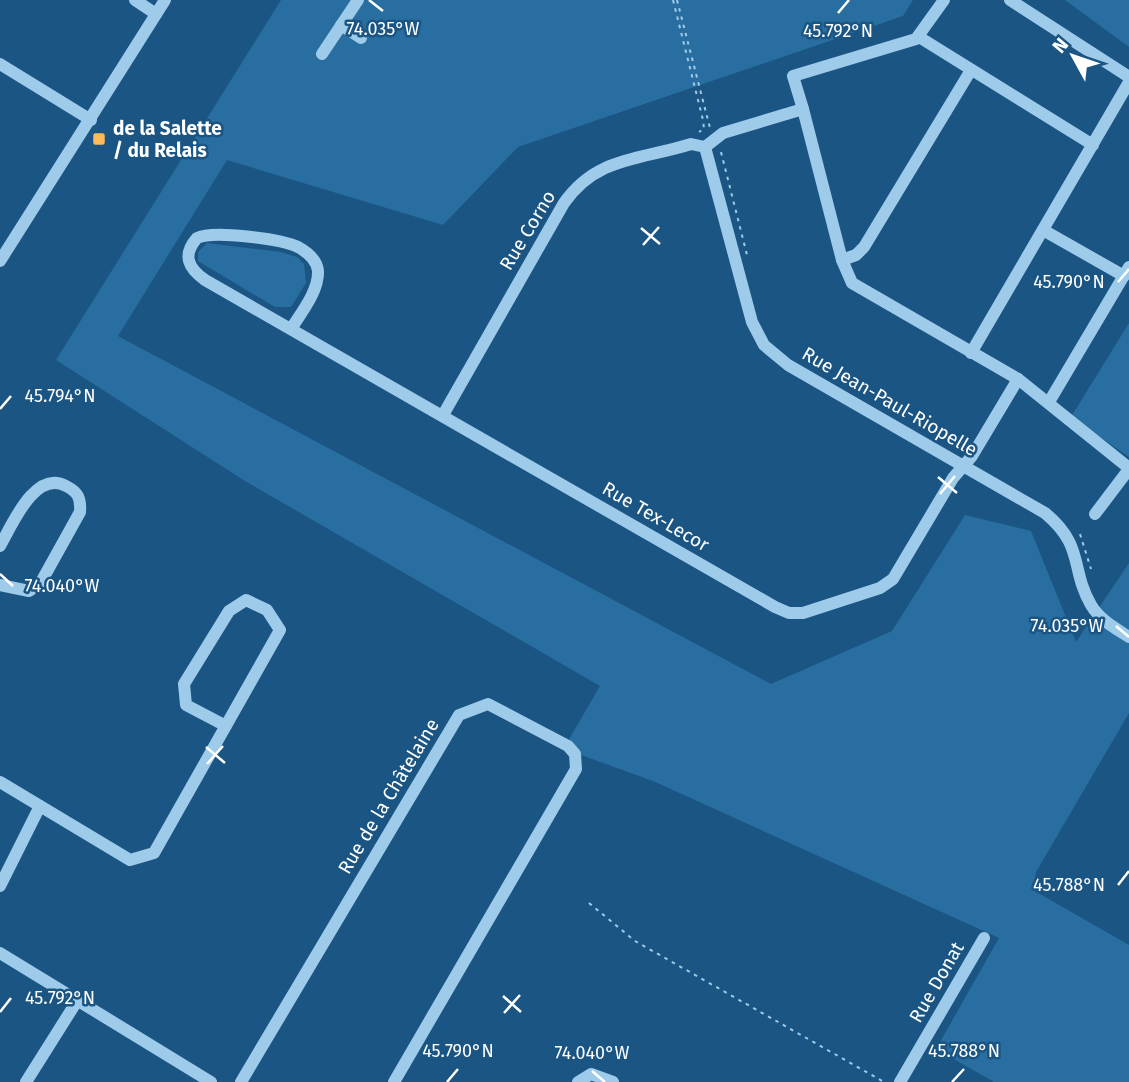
<svg xmlns="http://www.w3.org/2000/svg" width="1129" height="1082" viewBox="0 0 1129 1082" font-family="'Fira Sans',sans-serif">
<style>
.green{fill:#296ea0}
.lines{fill:none;stroke-linecap:round;stroke-linejoin:round}
.path{stroke:#9fcbeb;stroke-width:2;stroke-dasharray:3.5 5;stroke-linecap:butt}
.minor{stroke:#9fcbeb;stroke-width:12}
.ticks{fill:none;stroke:#fff;stroke-width:2.5}
.poi-dot{fill:#fdba5b;stroke:#1a5583;stroke-width:2.5}
.labels{text-anchor:middle;stroke-width:5;stroke-linejoin:round;paint-order:stroke}
.poi-label{font-size:19px;font-weight:bold;fill:#fff;stroke:#1a5583;text-anchor:start}
.street-label{font-size:19px;fill:#fff;stroke:#1a5583}
.ticks-label{font-size:18px;text-anchor:middle;fill:#fff;stroke:#1a5583;stroke-width:5;stroke-linejoin:round;paint-order:stroke}
</style>
<rect width="100%" height="100%" fill="#1a5583"/>
<!-- green -->
<g class="green">
<polygon points="281,0 913,0 903,16 518,147 443,225 227,160 118,336 771,684 892,631 965,515 1031,531 1076,642 1129,563 1129,713 1036,872 1033,890 1129,945 1129,1082 994,1082 936,1049 999,938 653,781 578,754 568,741 600,686 245,481 56,360"/>
<polygon points="1065,0 1129,0 1129,47"/>
<polygon points="207,243 281,252 297,257 304,264 306,283 291,307 275,307 198,261 198,252"/>
<polygon points="1129,323 1129,457 1071,417"/>
</g>
<g class="lines">
<!-- path -->
<g class="path">
<polyline points="673,0 703,120 704,129 699,132"/>
<polyline points="677,0 710,128"/>
<polyline points="721,152 747,255"/>
<polyline points="1080,534 1091,569"/>
<polyline points="589,903 635,941 884,1082"/>
</g>
<!-- minor -->
<g class="minor">
<polyline points="135,0 156,14"/>
<polyline points="1010,0 1129,77"/>
<polyline points="341,25 361,38"/>
<polyline points="919,37 1093,145"/>
<polyline points="322,54 358,0"/>
<polyline points="0,64 91,120"/>
<polyline points="803,109 793,76 916,39 944,0"/>
<path d="M705,147L752,322L764,345L788,365L1045,513C1085,546 1070,569 1091,605C1100,620 1115,628 1129,637"/>
<polyline points="705,147 723,133 803,109 842,260 852,283 1018,379 1129,468"/>
<polyline points="1043,230 1124,276"/>
<polyline points="842,260 856,255 864,247 971,70"/>
<polyline points="0,261 165,0"/>
<path d="M291,329C301,313 319,291 318,271C317,260 307,252 298,247C281,239 213,230 197,238C182,255 188,268 205,280L775,607L789,613H803L880,588L893,579L953,478L972,456L1018,379"/>
<polyline points="971,353 1129,82"/>
<polyline points="1049,402 1129,267"/>
<path d="M443,415L564,203C597,156 641,160 691,144L705,147"/>
<polyline points="1095,514 1129,469"/>
<path d="M0,546C12,525 35,469 66,486C78,492 81,498 80,512L40,584L29,591L0,585"/>
<polyline points="0,782 130,860 154,853 280,630 267,610 246,600 229,611 184,684 186,705 226,726"/>
<polyline points="0,886 40,806"/>
<polyline points="0,953 211,1082"/>
<polyline points="26,1082 77,1001"/>
<polyline points="241,1082 459,715 488,704 568,746 575,754 576,769 394,1082"/>
<polyline points="578,1082 591,1074 613,1082"/>
<polyline points="900,1082 984,938"/>
</g>
</g>
<!-- ticks -->
<path class="ticks" d="M369,0L383,11M838,13L849,0M641,228L660,244M643,245L659,227M1118,282L1129,269M0,409L11,396M938,477L957,493M940,494L955,476M0,574L13,586M1116,626L1129,637M206,747L225,763M207,764L223,746M1118,885L1129,871M503,996L521,1012M0,1012L11,998M504,1013L520,995M592,1071L605,1082M447,1082L458,1069M952,1082L964,1069"/>
<!-- markers -->
<rect class="poi-dot" x="92" y="132" width="14" height="14" rx="3.5"/>
<g class="labels">
<!-- poi labels -->
<g class="poi-label">
<text x="113" y="135">de la Salette<tspan x="113" dy="22">/ du Relais</tspan></text>
</g>
<!-- street labels -->
<g class="street-label">
<text transform="translate(527 230) rotate(-59)" y="7">Rue Corno</text>
<text transform="translate(890 401) rotate(30)" y="7">Rue Jean-Paul-Riopelle</text>
<text transform="translate(656 516) rotate(30)" y="7">Rue Tex-Lecor</text>
<text transform="translate(388 796) rotate(-59)" y="7">Rue de la Châtelaine</text>
<text transform="translate(936 982) rotate(-60)" y="7">Rue Donat</text>
</g>
</g>
<g class="ticks-label">
<text x="383" y="35">74.035°W</text>
<text x="838" y="37">45.792°N</text>
<text x="1069" y="288">45.790°N</text>
<text x="60" y="402">45.794°N</text>
<text x="62" y="592">74.040°W</text>
<text x="1067" y="632">74.035°W</text>
<text x="1069" y="891">45.788°N</text>
<text x="60" y="1004">45.792°N</text>
<text x="458" y="1057">45.790°N</text>
<text x="964" y="1057">45.788°N</text>
<text x="592" y="1059">74.040°W</text>
</g>
<!-- north arrow -->
<g transform="translate(1073 56) rotate(310)" stroke="#1a5583" stroke-width="5" paint-order="stroke">
<path d="M0-5L12 26L0 18L-12 26Z" fill="#ffffff"/>
<text y="-10" font-size="19" font-weight="bold" text-anchor="middle" fill="#ffffff">N</text>
</g>
</svg>
